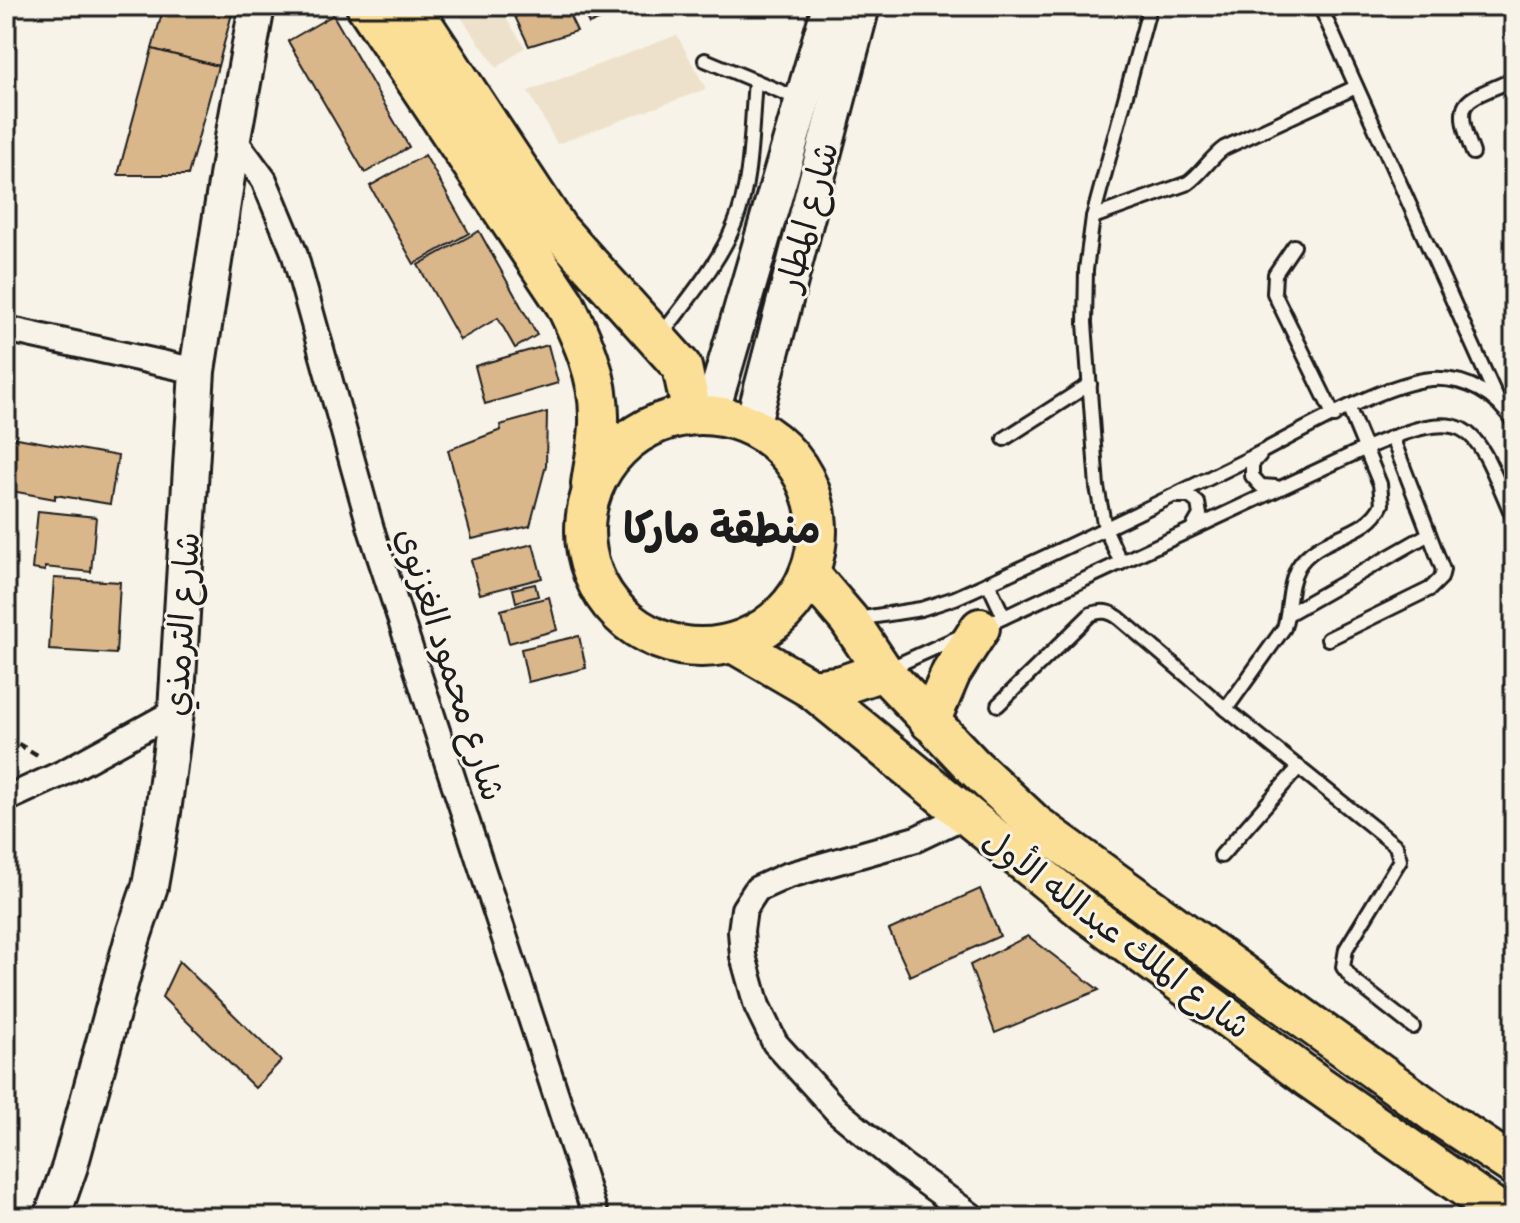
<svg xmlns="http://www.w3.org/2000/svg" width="1520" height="1223" viewBox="0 0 1520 1223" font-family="Itim,'Playpen Sans Arabic',sans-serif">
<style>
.built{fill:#eee1cc}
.building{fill:#dab68b;stroke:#1c1c1c;stroke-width:2}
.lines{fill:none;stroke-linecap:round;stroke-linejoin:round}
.lane-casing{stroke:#1c1c1c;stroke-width:18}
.street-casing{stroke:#1c1c1c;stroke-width:30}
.secondary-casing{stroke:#1c1c1c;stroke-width:40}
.primary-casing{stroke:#1c1c1c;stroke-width:44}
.path{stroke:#1c1c1c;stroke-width:5;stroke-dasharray:8 6;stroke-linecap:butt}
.lane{stroke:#f7f3e8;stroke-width:12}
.street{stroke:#f7f3e8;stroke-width:24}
.secondary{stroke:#f7f3e8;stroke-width:34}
.primary{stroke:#fbdf96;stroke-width:38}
.labels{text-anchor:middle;stroke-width:6;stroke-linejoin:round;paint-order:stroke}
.street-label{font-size:34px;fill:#1c1c1c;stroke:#f7f3e8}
.district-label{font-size:42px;font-weight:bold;fill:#1c1c1c;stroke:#f7f3e8}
</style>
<rect width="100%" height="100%" fill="#f7f3e8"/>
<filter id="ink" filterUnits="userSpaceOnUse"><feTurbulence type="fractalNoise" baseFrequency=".0125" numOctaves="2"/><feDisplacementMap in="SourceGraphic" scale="16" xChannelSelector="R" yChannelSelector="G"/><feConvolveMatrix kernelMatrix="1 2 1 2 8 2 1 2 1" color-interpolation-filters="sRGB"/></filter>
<g filter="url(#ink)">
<!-- built -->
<g class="built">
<polygon points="453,6 498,6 525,47 497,68"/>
<polygon points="677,35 706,89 557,144 528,91"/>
</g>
<!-- building -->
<g class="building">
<polygon points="164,6 234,6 218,66 152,49"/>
<polygon points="510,6 565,6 577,31 529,46"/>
<polygon points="581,6 631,6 589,24"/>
<polygon points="333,15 409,147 365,173 288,41"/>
<polygon points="152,49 218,66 188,175 118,175"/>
<polygon points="425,155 469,233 414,264 370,186"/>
<polygon points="479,231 537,335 515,348 498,318 460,340 418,265"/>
<polygon points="548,345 558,383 485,404 475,366"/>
<polygon points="547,412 546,465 530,526 472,539 448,450 501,430 500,425"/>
<polygon points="6,436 118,456 110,504 55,495 55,499 6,490"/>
<polygon points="38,511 96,517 91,572 45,567 45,571 32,569"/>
<polygon points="533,544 542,578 480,594 471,560"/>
<polygon points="54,578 120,582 116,654 49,650"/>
<polygon points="535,584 538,596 516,602 513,589"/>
<polygon points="549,597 557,630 509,643 501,610"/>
<polygon points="579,636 586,668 528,682 521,649"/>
<polygon points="980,889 1000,936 910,976 889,930"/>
<polygon points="1028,936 1099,990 995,1033 970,965"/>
<polygon points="179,961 281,1061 255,1088 162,997"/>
</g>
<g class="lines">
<!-- lane casing -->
<g class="lane-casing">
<g id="lane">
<polyline points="1320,6 1498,401"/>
<polyline points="705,60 801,100"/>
<path d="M1473,153C1451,96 1465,102 1514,79"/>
<path d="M1093,217L1188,183C1202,173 1210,158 1224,148L1356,87"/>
<polyline points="1294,246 1275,274 1274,293 1334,416"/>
<path d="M660,337C686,301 719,264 735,223C752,182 751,125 755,81"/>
<polyline points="1004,439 1090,384"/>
<polyline points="1260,455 1252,464 1252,476 1261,486 1276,487"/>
<polyline points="1178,496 1189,496 1198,503 1200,515 1193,527"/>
<polyline points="1121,563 1105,528 1097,487 1085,323 1086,270 1093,217 1150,6"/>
<polyline points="988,583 1004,617"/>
<polyline points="1288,614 1429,534"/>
<path d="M857,619L921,609L955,598C1054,554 1151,507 1248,459C1295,435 1382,383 1432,379C1466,377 1497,395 1514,423"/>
<path d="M985,626L1366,448C1472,403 1473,423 1514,520"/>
<polyline points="1328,639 1430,589 1441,578 1443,570 1392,437"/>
<polyline points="886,670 961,636"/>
<path d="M998,705L1091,614C1102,610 1109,611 1119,618L1226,709L1396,846L1400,860L1346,949L1343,967L1353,980L1413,1027"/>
<path d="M1226,709L1284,628C1290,609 1288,585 1298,567C1317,535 1367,538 1382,504L1380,484L1349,409"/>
<polyline points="1221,856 1299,767"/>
</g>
</g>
<!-- street casing -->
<g class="street-casing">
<g id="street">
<polyline points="233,138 264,180 294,252 371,529 596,1217"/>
<polyline points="6,329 197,371"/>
<polyline points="6,799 63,773 176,711"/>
<polyline points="964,816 916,839 786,876 757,889 744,909 741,931 743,956 757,1006 775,1043 837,1111 902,1165 973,1217"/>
</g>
</g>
<!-- secondary casing -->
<g class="secondary-casing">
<g id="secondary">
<polyline points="711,414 830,6"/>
<polyline points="752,426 862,6"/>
<polyline points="52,1217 70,1166 133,937 150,886 163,812 176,711 197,371 233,138 257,6"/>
</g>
</g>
<!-- primary casing -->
<g class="primary-casing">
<g id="primary">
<path d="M366,6L565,304C582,339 599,376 599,416C600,438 594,462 591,484"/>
<polyline points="411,6 558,229 682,367 692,414"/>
<circle cx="701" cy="531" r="116"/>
<polyline points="809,573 849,620 883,671 972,765 1036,825 1437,1115 1514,1166"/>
<polyline points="733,643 812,689 1084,911 1310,1079 1507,1217"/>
<polyline points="812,689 842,685 883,671"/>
<polyline points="930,722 951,673 980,628"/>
</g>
</g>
<!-- path -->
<polyline class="path" points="6,737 40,757"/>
<!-- lane -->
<use href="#lane" class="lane"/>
<!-- street -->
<use href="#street" class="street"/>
<!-- secondary -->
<use href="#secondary" class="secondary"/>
<!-- primary -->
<use href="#primary" class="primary"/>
</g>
</g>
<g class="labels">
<!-- street labels -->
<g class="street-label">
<text transform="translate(807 216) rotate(-75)" y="12">شارع المطار</text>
<text transform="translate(181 624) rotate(-86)" y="12">شارع الترمذي</text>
<text transform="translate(451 664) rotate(72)" y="12">شارع محمود الغزنوي</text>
<text transform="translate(1117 933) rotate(37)" y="12">شارع الملك عبدالله الأول</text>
</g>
<!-- district labels -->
<g class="district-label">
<text x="722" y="543">منطقة ماركا</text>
</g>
</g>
<!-- margin -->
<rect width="1520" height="1223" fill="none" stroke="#f7f3e8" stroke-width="32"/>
<rect x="16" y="16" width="1488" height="1191" fill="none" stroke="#1c1c1c" stroke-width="3" filter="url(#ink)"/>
</svg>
